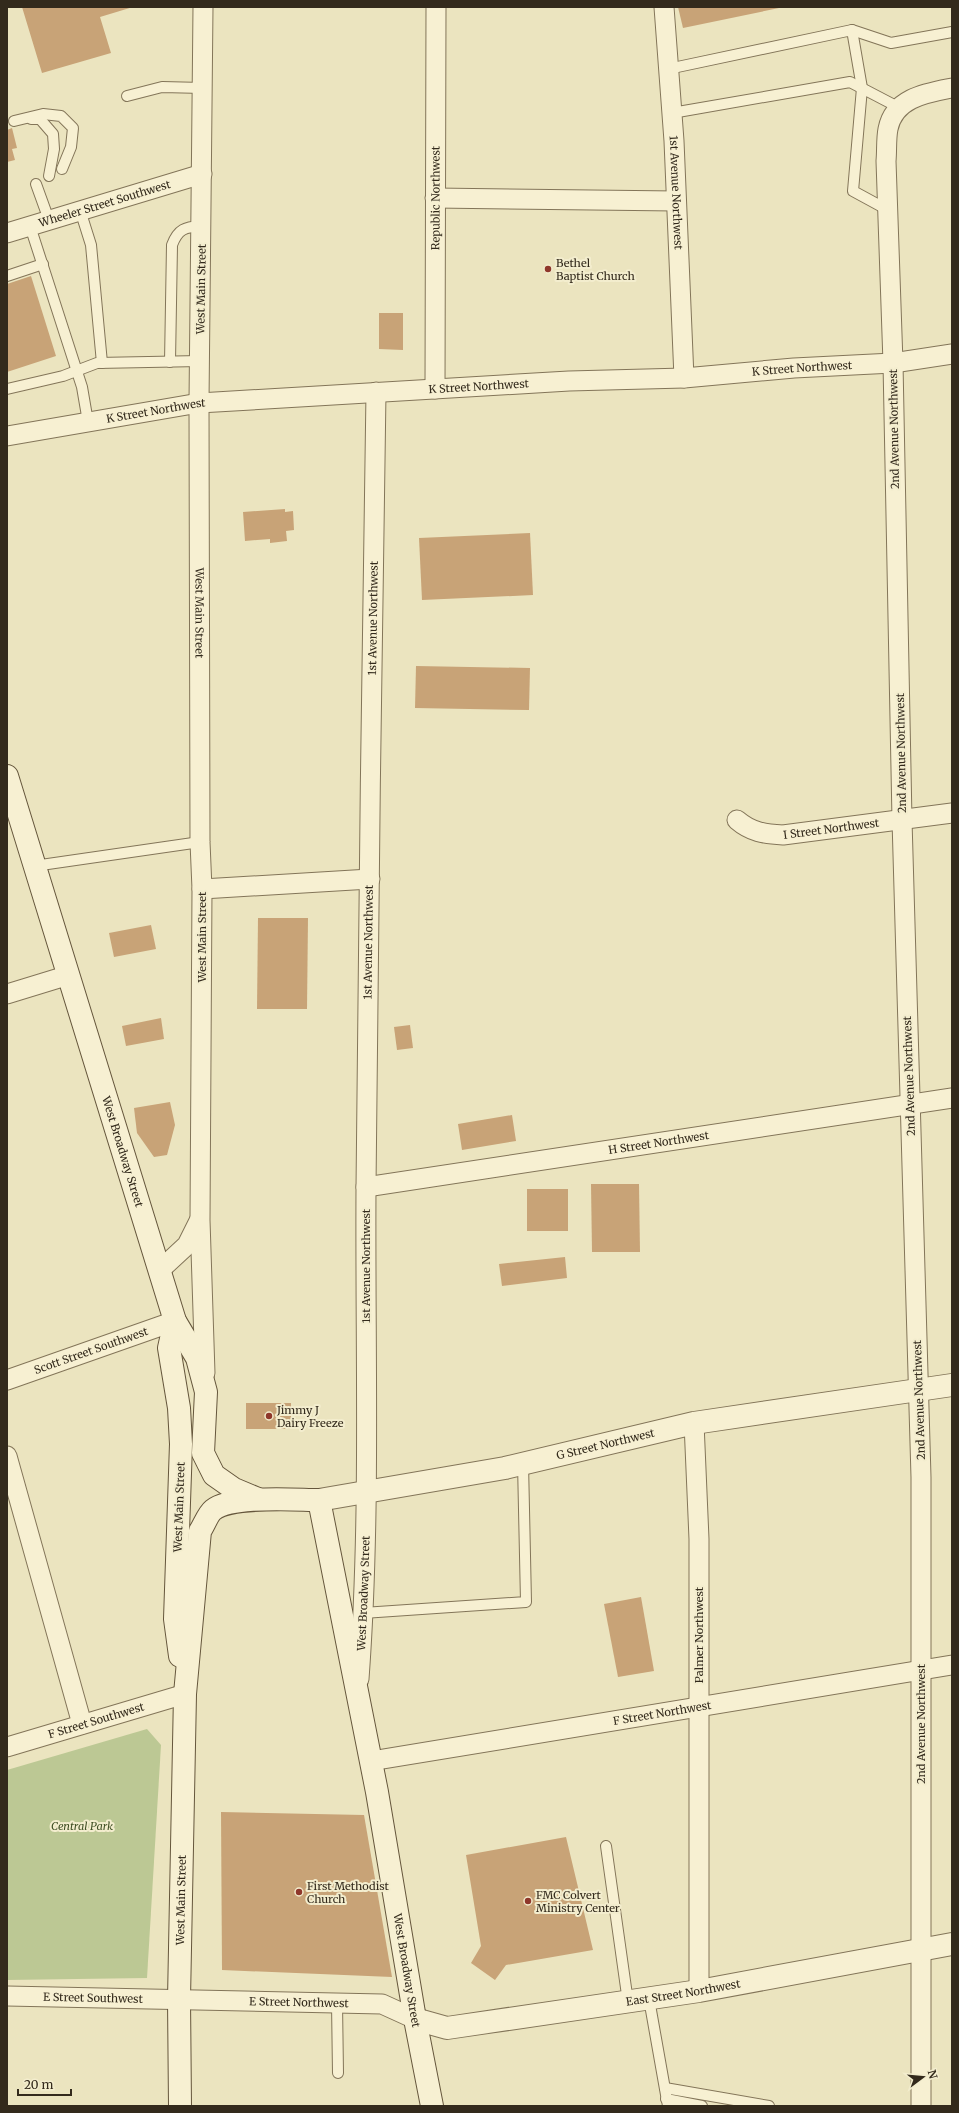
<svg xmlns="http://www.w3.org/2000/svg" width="959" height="2113" viewBox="0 0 959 2113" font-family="Merriweather,serif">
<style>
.green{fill:#bcc894}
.building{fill:#c8a377}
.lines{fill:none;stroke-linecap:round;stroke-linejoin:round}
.service-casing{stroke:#837559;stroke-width:12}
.minor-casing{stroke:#837559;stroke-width:21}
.tertiary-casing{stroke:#837559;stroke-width:24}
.secondary-casing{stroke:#65563c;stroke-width:24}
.service{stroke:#f7f0d2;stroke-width:10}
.minor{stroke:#f7f0d2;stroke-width:19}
.tertiary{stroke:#f7f0d2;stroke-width:22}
.secondary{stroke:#f7f0d2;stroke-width:22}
.poi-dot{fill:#8f372b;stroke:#f3edce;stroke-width:1.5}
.labels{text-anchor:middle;stroke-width:4;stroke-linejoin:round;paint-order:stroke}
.street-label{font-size:11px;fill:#332a1c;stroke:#f3edce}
.poi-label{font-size:11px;fill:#332a1c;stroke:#f3edce;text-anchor:start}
.park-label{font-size:11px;font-style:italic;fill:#3f4f24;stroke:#f3edce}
</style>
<rect width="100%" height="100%" fill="#ebe4bf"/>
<!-- green -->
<polygon class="green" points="147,1729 161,1745 147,1978 7,1980 7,1770"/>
<!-- building -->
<g class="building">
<polygon points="22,7 133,7 100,17 111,53 42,73"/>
<polygon points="678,7 779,7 779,8 683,28"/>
<polygon points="12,128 17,148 12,149 15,160 7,162 7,130"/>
<polygon points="31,276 56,356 7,372 7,284"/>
<polygon points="379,313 403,313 403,350 379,349"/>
<polygon points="285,509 285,512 293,511 294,530 286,531 287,541 270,543 270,539 245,541 243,512"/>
<polygon points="530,533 533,595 422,600 419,538"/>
<polygon points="416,666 530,668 529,710 415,708"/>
<polygon points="258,918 308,918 307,1009 257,1009"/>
<polygon points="151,925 156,949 114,957 109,933"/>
<polygon points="161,1018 164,1039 126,1046 122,1026"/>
<polygon points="410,1025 413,1048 397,1050 394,1027"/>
<polygon points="170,1102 175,1125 167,1155 154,1157 137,1133 134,1108"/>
<polygon points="512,1115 516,1141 462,1150 458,1124"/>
<polygon points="591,1184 639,1184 640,1252 592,1252"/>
<rect x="527" y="1189" width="41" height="42"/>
<polygon points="565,1257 567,1278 502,1286 499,1264"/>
<rect x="246" y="1403" width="45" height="26"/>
<polygon points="641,1597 654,1671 618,1677 604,1604"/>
<polygon points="221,1812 364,1815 392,1977 222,1970"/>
<polygon points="566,1837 593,1950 506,1965 495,1980 471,1963 481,1946 466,1855"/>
</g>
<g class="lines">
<!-- service casing -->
<g class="service-casing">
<g id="service">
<polyline points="852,30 891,43 952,32"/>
<polyline points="668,69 852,30 862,88 853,191 888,210"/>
<polyline points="127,96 162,87 203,88"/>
<polyline points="672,113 850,82 898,107"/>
<polyline points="31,119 40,119 53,134 54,149 49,176"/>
<polyline points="14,121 43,114 61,116 73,128 71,147 62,169"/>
<polyline points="36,184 49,220"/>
<polyline points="80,210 91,245 102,363"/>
<polyline points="30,226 82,387 88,422"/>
<polyline points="7,276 43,264"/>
<path d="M170,362L172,245C178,229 185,227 201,226"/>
<polyline points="7,389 63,376 97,363 200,361"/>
<polyline points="34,866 200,842"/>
<polyline points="363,1613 526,1602 523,1463"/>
<polyline points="606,1846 628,2002"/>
<polyline points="649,1999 668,2106"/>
<polyline points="337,2003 338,2073"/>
<polyline points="665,2088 769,2106"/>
<polyline points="666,2099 702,2106"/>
</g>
</g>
<!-- minor casing -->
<g class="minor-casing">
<g id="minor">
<path id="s1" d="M203,7L199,403L200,842L202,889L200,1220L205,1373"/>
<path id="s2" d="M664,7L674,141L684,378"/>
<polyline points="435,198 676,201"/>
<path id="s3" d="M7,233L202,174"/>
<path id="s4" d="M435,389L436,7"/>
<path id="s5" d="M7,436L199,403L569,381L684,378L794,368L893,363L952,354"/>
<path id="s6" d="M737,820C751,832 764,834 783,835L952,813"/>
<polyline points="202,889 370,879"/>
<polyline points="7,994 69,975"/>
<path id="s7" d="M366,1187L952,1098"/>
<polyline points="159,1271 187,1245 199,1221"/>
<path id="s8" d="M7,1380L175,1321"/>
<polyline points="694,1423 699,1539 699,1991"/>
<polyline points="7,1456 82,1724"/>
<path id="s9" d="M359,1679C371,1515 365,1351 366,1188C367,923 373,657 376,392"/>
<path id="s10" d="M7,1747L185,1694"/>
<path id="s11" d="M371,1761L952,1665"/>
<path id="s12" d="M7,1996L382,2004L415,2019"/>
<path d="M921,2106V1477L902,820L893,363L886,161C887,151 886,139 888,129C894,98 926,93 952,88"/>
</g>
</g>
<!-- tertiary casing -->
<g class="tertiary-casing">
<g id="tertiary">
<path id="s13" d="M319,1500L505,1468L694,1423L952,1385"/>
<path id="s14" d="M415,2019L447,2028L699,1991L952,1944"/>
</g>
</g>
<!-- secondary casing -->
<g class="secondary-casing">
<g id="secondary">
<path id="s15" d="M7,776L175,1321L197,1358L206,1392L203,1453L214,1475L234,1489L258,1499"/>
<polyline points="175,1321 169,1348 179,1408 181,1444 175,1619 180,1656"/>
<path id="s16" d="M180,2106L179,1999L185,1694L200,1531C204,1525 208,1514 213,1510C231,1495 295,1500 319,1500L377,1792L415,2019L432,2106"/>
</g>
</g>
<!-- service -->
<use href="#service" class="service"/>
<!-- minor -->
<use href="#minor" class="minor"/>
<!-- tertiary -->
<use href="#tertiary" class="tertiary"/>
<!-- secondary -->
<use href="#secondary" class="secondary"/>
</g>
<!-- markers -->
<g class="poi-dot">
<circle cx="548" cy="269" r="4"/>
<circle cx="269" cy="1416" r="4"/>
<circle cx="299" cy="1892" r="4"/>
<circle cx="528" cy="1901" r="4"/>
</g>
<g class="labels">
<!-- street labels -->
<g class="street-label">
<text dy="4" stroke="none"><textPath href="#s2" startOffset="186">1st Avenue Northwest</textPath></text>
<text dy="4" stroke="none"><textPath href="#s4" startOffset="191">Republic Northwest</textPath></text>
<text dy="4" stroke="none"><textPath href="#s3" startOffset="102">Wheeler Street Southwest</textPath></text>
<text transform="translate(201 289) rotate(-89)" y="4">West Main Street</text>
<text dy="4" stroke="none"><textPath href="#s5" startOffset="799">K Street Northwest</textPath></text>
<text dy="4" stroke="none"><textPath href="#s5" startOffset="475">K Street Northwest</textPath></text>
<text dy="4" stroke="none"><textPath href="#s5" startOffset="151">K Street Northwest</textPath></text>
<text transform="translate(894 429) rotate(-91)" y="4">2nd Avenue Northwest</text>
<text dy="4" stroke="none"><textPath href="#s1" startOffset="606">West Main Street</textPath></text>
<text dy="4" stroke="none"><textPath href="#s9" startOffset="1061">1st Avenue Northwest</textPath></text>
<text transform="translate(901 753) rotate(-91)" y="4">2nd Avenue Northwest</text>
<text dy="4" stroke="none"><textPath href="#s6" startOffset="98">I Street Northwest</textPath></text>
<text transform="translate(202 937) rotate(-90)" y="4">West Main Street</text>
<text dy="4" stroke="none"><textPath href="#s9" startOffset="737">1st Avenue Northwest</textPath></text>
<text transform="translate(909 1076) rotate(-92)" y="4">2nd Avenue Northwest</text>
<text dy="4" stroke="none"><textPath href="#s7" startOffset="296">H Street Northwest</textPath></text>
<text dy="4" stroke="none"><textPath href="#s15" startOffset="393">West Broadway Street</textPath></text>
<text transform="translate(366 1266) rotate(-90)" y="4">1st Avenue Northwest</text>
<text dy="4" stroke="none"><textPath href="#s8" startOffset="89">Scott Street Southwest</textPath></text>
<text transform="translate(919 1400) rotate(-92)" y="4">2nd Avenue Northwest</text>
<text dy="4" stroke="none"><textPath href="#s13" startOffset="292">G Street Northwest</textPath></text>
<text transform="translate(179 1507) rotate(-88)" y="4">West Main Street</text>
<text dy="4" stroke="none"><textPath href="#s9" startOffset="86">West Broadway Street</textPath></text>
<text transform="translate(699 1635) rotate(-90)" y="4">Palmer Northwest</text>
<text dy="4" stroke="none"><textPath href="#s11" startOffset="295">F Street Northwest</textPath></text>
<text dy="4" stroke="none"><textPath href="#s10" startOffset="93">F Street Southwest</textPath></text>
<text transform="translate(921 1724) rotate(-90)" y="4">2nd Avenue Northwest</text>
<text dy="4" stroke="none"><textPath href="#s16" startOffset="206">West Main Street</textPath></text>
<text dy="4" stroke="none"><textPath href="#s16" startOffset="1187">West Broadway Street</textPath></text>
<text dy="4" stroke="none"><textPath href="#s14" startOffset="272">East Street Northwest</textPath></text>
<text dy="4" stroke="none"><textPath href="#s12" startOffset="86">E Street Southwest</textPath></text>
<text dy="4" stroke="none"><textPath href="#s12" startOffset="292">E Street Northwest</textPath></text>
</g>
<!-- poi labels -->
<g class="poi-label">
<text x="556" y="267">Bethel<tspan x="556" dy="13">Baptist Church</tspan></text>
<text x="277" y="1414">Jimmy J<tspan x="277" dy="13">Dairy Freeze</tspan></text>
<text x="307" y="1890">First Methodist<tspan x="307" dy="13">Church</tspan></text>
<text x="536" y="1899">FMC Colvert<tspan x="536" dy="13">Ministry Center</tspan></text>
</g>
<!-- park labels -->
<g class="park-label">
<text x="82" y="1830">Central Park</text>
</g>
</g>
<!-- border -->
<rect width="959" height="2113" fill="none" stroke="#332a1c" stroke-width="16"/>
<!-- north arrow -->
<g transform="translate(923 2077) rotate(74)" stroke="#f3edce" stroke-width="3" paint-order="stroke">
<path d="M0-3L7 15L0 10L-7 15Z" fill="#332a1c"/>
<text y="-6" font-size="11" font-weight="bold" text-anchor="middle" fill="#332a1c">N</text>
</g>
<!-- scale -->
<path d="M18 2089v6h53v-6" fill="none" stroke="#332a1c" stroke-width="2"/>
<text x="24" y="2089" font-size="12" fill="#332a1c" stroke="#f3edce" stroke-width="3" paint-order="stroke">20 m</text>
</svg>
